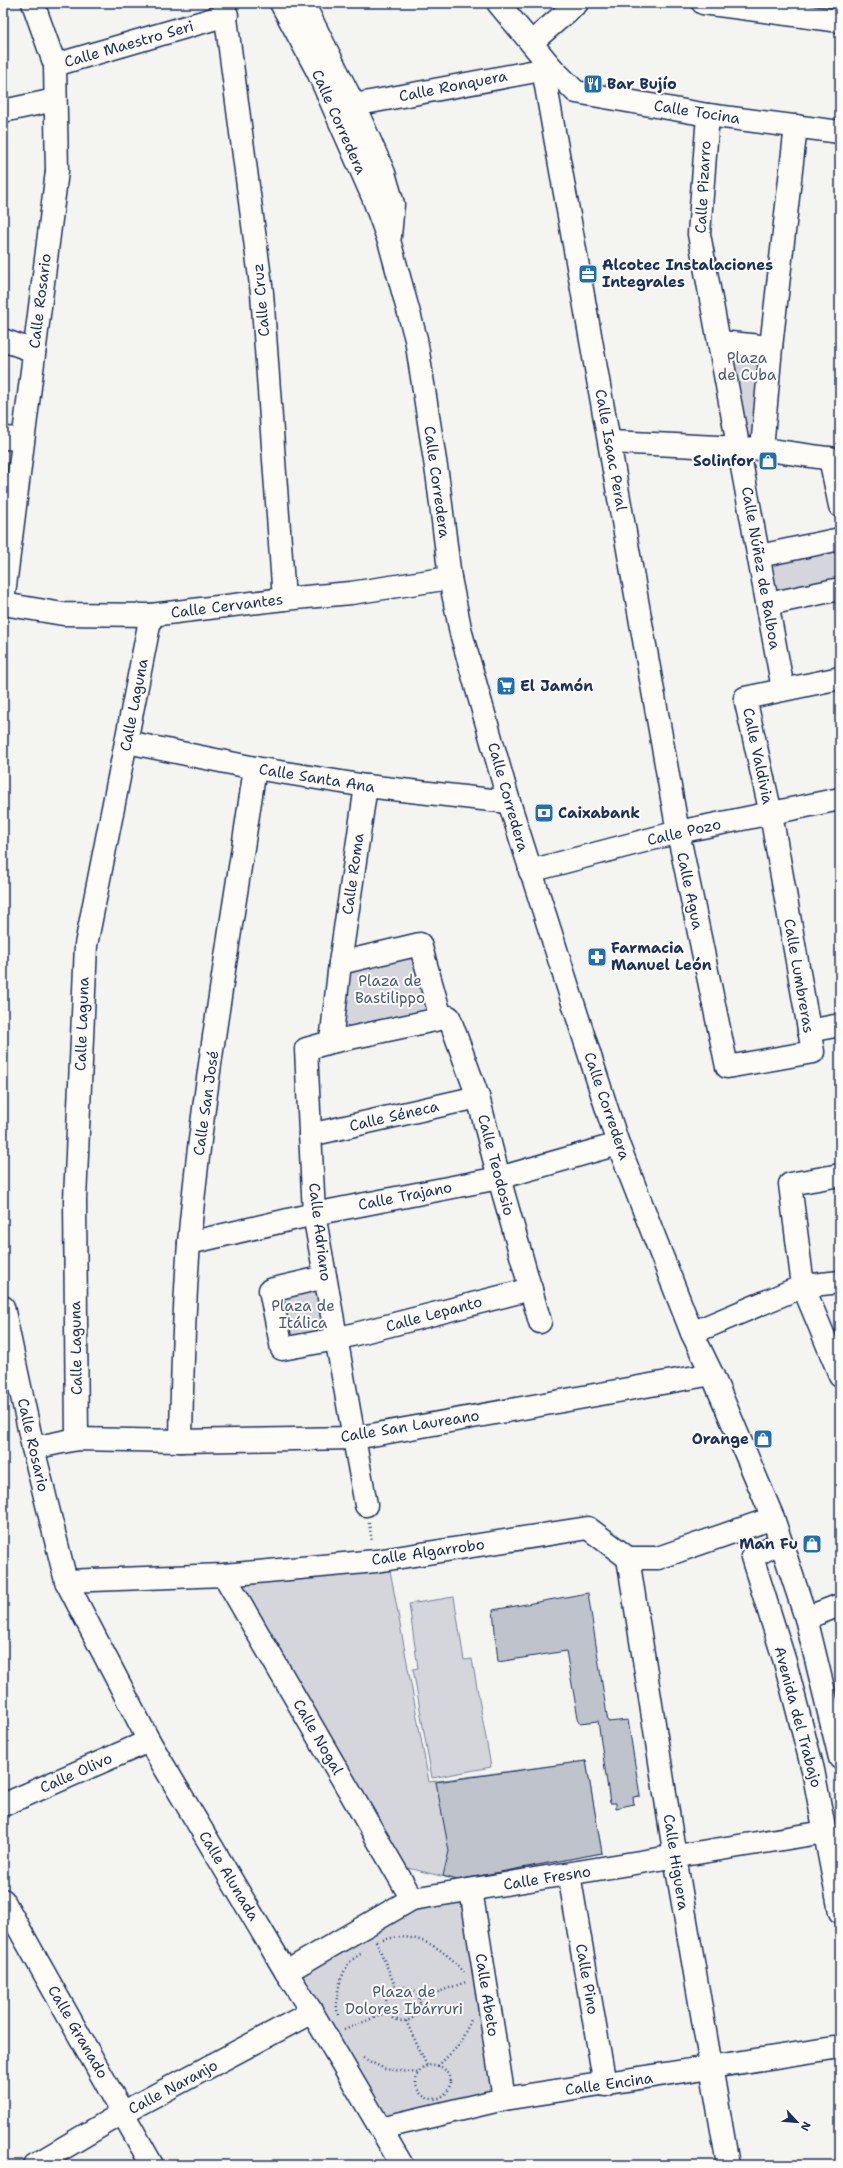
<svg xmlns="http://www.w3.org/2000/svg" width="843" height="2168" viewBox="0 0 843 2168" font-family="'Shantell Sans',sans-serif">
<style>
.green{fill:#d4d6db;stroke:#78829c}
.building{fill:#bfc3cc;stroke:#1b2f5e}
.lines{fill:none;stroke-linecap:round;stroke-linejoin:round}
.minor-casing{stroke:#1b2f5e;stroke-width:25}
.path{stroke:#1b2f5e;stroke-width:2.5;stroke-dasharray:1 3;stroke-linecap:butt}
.minor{stroke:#fdfcf7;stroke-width:22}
.labels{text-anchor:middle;stroke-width:4;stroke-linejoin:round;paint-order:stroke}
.street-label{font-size:15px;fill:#1b2f5e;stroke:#fdfcf7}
.poi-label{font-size:15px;font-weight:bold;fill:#1b2f5e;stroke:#fdfcf7;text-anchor:start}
.park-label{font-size:15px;fill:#49597d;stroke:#fdfcf7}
</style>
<rect width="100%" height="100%" fill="#f4f4f1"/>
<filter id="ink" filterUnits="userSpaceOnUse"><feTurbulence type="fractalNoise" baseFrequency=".025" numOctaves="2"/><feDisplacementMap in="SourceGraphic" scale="8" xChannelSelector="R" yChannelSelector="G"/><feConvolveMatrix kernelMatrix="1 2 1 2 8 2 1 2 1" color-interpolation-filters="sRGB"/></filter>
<g filter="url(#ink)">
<!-- green -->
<g class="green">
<polygon points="720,342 771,347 762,449 739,447"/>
<polygon points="840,539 840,589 768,604 759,556"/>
<polygon points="420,944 441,1018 331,1042 340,963"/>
<polygon points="325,1277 336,1339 282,1349 270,1291"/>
<polygon points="388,1559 429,1782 586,1761 602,1853 457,1880 392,1864 224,1575"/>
<polygon points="454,1597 464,1660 472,1659 491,1767 432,1778 413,1669 418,1668 409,1604"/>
<polygon points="471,1890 504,2099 381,2128 286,1972 412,1899"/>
</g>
<!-- building -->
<g class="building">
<polygon points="588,1593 608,1722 628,1720 640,1796 633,1797 634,1804 616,1808 616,1803 610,1803 598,1721 579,1723 566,1651 498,1662 493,1610"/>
<polygon points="586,1761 602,1853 457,1880 443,1876 449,1851 436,1782"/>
</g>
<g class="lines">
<!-- minor casing -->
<g class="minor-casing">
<g id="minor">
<polyline points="224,3 262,293 284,599"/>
<polyline points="281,3 318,72 373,197 390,244 416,339 438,480 450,578 461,633 509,802 618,1144 692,1333 712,1374 773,1518 806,1618 840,1758"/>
<polyline points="303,3 354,105 384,173 393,204 390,236"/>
<polyline points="498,3 552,68 576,92 708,115 840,132"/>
<polyline points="703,3 840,21"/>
<polyline points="532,42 577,3"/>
<polyline points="55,65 227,15"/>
<polyline points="543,69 678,832 727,1067 813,1052 771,814 745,698 840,678"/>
<polyline points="354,105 552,68"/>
<polyline points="3,111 55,100"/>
<polyline points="708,115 699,234 783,689"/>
<polyline points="3,340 34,351"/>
<polyline points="720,342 771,347"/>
<polyline points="3,438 23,439"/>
<polyline points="610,442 762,449 840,460"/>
<polyline points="762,449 771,347 796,126"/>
<polyline points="830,458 840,506"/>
<polyline points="759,556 840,539"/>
<polyline points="3,602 57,171 55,65 33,3"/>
<polyline points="3,604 63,614 151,615 284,599 351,593 450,578"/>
<polyline points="768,604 840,589"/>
<polyline points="127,742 255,768 366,786 509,802"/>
<polyline points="530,871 678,832 840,799"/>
<polyline points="340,963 366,786"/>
<polyline points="441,1018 420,944 340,963 331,1042 449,1017 478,1097 499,1178 540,1322"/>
<polyline points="809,1031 840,1025"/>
<polyline points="331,1042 306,1049 314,1214 366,1505"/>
<polyline points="310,1135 478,1097"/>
<polyline points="840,1175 790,1184 803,1286 840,1375"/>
<polyline points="189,1243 314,1214 499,1178 618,1144"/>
<polyline points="325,1277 270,1290 282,1349 336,1339 531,1289"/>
<polyline points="3,1307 33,1448 66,1581 149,1741 286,1972 312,2012 402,2165"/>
<polyline points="692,1333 803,1286 840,1282"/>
<polyline points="77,1439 75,1200 86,945 151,615"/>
<path d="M181,1441C182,1375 184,1309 189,1243C203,1084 232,926 255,768"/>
<polyline points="33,1448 77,1439 181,1441 355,1438 712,1374"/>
<polyline points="781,1542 752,1557 785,1662 813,1770 840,1912"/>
<polyline points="628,1558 675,1857 728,2165"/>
<polyline points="224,1575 412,1899"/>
<polyline points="66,1581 224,1575 376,1561 588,1528 628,1558 658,1558 773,1518"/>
<polyline points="806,1618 840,1605"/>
<polyline points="3,1805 149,1741"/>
<polyline points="569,1874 605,2085"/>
<polyline points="471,1890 504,2099"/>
<polyline points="3,1900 152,2165"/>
<polyline points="286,1972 412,1899 825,1832"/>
<polyline points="381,2128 504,2099 840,2047"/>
<polyline points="35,2165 124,2112 312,2012"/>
</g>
</g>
<!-- path -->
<g class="path">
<polyline points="369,1523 372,1542"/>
<path d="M383,1940C415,1930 444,1948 464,1972"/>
<polyline points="376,1941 396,1988"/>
<circle cx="403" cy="2004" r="17"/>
<polyline points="419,1999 466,1982"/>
<path d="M338,2015C334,2000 340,1976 349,1963C352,1959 358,1956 362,1953"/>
<polyline points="406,2021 427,2066"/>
<polyline points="344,2030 388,2012"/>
<polyline points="363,2058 385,2069 419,2073"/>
<circle cx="433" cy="2082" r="17"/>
<polyline points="438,2066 459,2045 471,2020"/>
</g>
<!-- minor -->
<use href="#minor" class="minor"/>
</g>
</g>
<!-- icons -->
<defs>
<g id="restaurant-square" transform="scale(1)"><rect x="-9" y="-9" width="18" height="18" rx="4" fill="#1f6fb2" stroke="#fdfcf7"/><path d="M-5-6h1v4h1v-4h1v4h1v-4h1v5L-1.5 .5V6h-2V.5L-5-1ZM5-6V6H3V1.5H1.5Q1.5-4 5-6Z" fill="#fff"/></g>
<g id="office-square" transform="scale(1)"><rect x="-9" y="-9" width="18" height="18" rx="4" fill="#1f6fb2" stroke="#fdfcf7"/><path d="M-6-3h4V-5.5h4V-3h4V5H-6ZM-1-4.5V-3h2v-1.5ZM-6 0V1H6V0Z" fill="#fff"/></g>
<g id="shop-square" transform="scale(1)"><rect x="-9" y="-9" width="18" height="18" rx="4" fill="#1f6fb2" stroke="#fdfcf7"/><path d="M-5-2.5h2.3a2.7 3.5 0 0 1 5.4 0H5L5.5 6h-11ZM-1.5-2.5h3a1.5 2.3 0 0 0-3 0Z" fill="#fff"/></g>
<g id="supermarket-square" transform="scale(1)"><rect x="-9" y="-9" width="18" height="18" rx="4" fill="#1f6fb2" stroke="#fdfcf7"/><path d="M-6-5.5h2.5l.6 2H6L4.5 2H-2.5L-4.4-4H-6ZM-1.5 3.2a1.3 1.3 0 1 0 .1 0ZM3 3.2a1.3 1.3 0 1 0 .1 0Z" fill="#fff"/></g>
<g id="bank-square" transform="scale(1)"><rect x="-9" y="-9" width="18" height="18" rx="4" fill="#1f6fb2" stroke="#fdfcf7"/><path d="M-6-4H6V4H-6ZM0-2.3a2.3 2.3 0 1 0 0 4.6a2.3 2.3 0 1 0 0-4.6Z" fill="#fff"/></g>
<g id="pharmacy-square" transform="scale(1)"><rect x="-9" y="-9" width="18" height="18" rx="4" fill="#1f6fb2" stroke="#fdfcf7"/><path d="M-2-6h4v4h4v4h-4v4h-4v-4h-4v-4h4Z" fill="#fff"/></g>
</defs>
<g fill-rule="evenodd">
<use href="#restaurant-square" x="593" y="84"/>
<use href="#office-square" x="588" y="274"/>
<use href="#shop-square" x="768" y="461"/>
<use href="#supermarket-square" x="506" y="686"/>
<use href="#bank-square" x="544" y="813"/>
<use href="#pharmacy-square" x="597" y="957"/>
<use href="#shop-square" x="763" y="1439"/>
<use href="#shop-square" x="812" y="1544"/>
</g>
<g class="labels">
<!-- street labels -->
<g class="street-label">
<text transform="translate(129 44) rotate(-16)" y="5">Calle Maestro Seri</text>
<text transform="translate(453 86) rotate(-11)" y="5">Calle Ronquera</text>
<text transform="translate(697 112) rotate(9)" y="5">Calle Tocina</text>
<text transform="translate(339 122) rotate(66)" y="5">Calle Corredera</text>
<text transform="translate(703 187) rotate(-87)" y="5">Calle Pizarro</text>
<text transform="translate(261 300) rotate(-95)" y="5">Calle Cruz</text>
<text transform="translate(40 301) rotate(-83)" y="5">Calle Rosario</text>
<text transform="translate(611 450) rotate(80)" y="5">Calle Isaac Peral</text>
<text transform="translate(437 482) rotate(82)" y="5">Calle Corredera</text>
<text transform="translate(761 568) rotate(80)" y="5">Calle Núñez de Balboa</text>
<text transform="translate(227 606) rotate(-7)" y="5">Calle Cervantes</text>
<text transform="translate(134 705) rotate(-79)" y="5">Calle Laguna</text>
<text transform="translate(758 756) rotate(78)" y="5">Calle Valdivia</text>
<text transform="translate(317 778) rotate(9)" y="5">Calle Santa Ana</text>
<text transform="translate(508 797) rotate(74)" y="5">Calle Corredera</text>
<text transform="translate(684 832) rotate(-13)" y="5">Calle Pozo</text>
<text transform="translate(353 874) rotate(-82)" y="5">Calle Roma</text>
<text transform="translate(690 891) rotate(78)" y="5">Calle Agua</text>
<text transform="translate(799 976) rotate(80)" y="5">Calle Lumbreras</text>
<text transform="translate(82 1024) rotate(-88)" y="5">Calle Laguna</text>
<text transform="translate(206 1103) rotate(-82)" y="5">Calle San José</text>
<text transform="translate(607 1106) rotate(71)" y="5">Calle Corredera</text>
<text transform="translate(394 1116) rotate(-13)" y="5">Calle Séneca</text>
<text transform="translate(496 1165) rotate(75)" y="5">Calle Teodosio</text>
<text transform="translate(405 1196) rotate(-11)" y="5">Calle Trajano</text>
<text transform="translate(320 1232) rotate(83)" y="5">Calle Adriano</text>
<text transform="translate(434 1314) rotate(-15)" y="5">Calle Lepanto</text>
<text transform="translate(76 1348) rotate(-91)" y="5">Calle Laguna</text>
<text transform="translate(410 1426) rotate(-9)" y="5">Calle San Laureano</text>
<text transform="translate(33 1445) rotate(77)" y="5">Calle Rosario</text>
<text transform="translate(428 1552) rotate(-8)" y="5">Calle Algarrobo</text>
<text transform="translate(798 1717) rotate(75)" y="5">Avenida del Trabajo</text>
<text transform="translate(318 1737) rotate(60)" y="5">Calle Nogal</text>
<text transform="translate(76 1773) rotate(-24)" y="5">Calle Olivo</text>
<text transform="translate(676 1862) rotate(81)" y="5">Calle Higuera</text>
<text transform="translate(229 1876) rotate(59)" y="5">Calle Alunada</text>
<text transform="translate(547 1878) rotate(-9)" y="5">Calle Fresno</text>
<text transform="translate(587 1979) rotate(80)" y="5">Calle Pino</text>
<text transform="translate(487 1995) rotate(81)" y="5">Calle Abeto</text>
<text transform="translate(78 2032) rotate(60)" y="5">Calle Granado</text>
<text transform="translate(609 2084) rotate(-8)" y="5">Calle Encina</text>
<text transform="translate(173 2087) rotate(-28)" y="5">Calle Naranjo</text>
</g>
<!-- poi labels -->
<g class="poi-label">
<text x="607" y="89">Bar Bujío</text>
<text x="602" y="270">Alcotec Instalaciones<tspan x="602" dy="17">Integrales</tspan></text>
<text x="754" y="466" text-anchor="end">Solinfor</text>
<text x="520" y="691">El Jamón</text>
<text x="558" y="818">Caixabank</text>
<text x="611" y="953">Farmacia<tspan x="611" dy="17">Manuel León</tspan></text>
<text x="749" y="1444" text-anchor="end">Orange</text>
<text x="798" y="1549" text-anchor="end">Man Fu</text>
</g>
<!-- park labels -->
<g class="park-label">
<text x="747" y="363">Plaza<tspan x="747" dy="17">de Cuba</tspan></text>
<text x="390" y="986">Plaza de<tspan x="390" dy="17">Bastilippo</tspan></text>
<text x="303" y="1311">Plaza de<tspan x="303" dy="17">Itálica</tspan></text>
<text x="404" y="1997">Plaza de<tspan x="404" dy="17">Dolores Ibárruri</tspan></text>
</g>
</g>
<!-- margin -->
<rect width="843" height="2168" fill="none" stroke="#fdfcf7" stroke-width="16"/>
<rect x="8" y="8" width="827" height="2152" fill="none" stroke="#1b2f5e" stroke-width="1.5" filter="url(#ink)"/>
<!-- north arrow -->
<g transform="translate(797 2122) rotate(116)" stroke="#fdfcf7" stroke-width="3" paint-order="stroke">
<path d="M0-3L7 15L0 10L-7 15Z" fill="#1b2f5e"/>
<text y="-6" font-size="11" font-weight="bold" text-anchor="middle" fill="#1b2f5e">N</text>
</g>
</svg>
